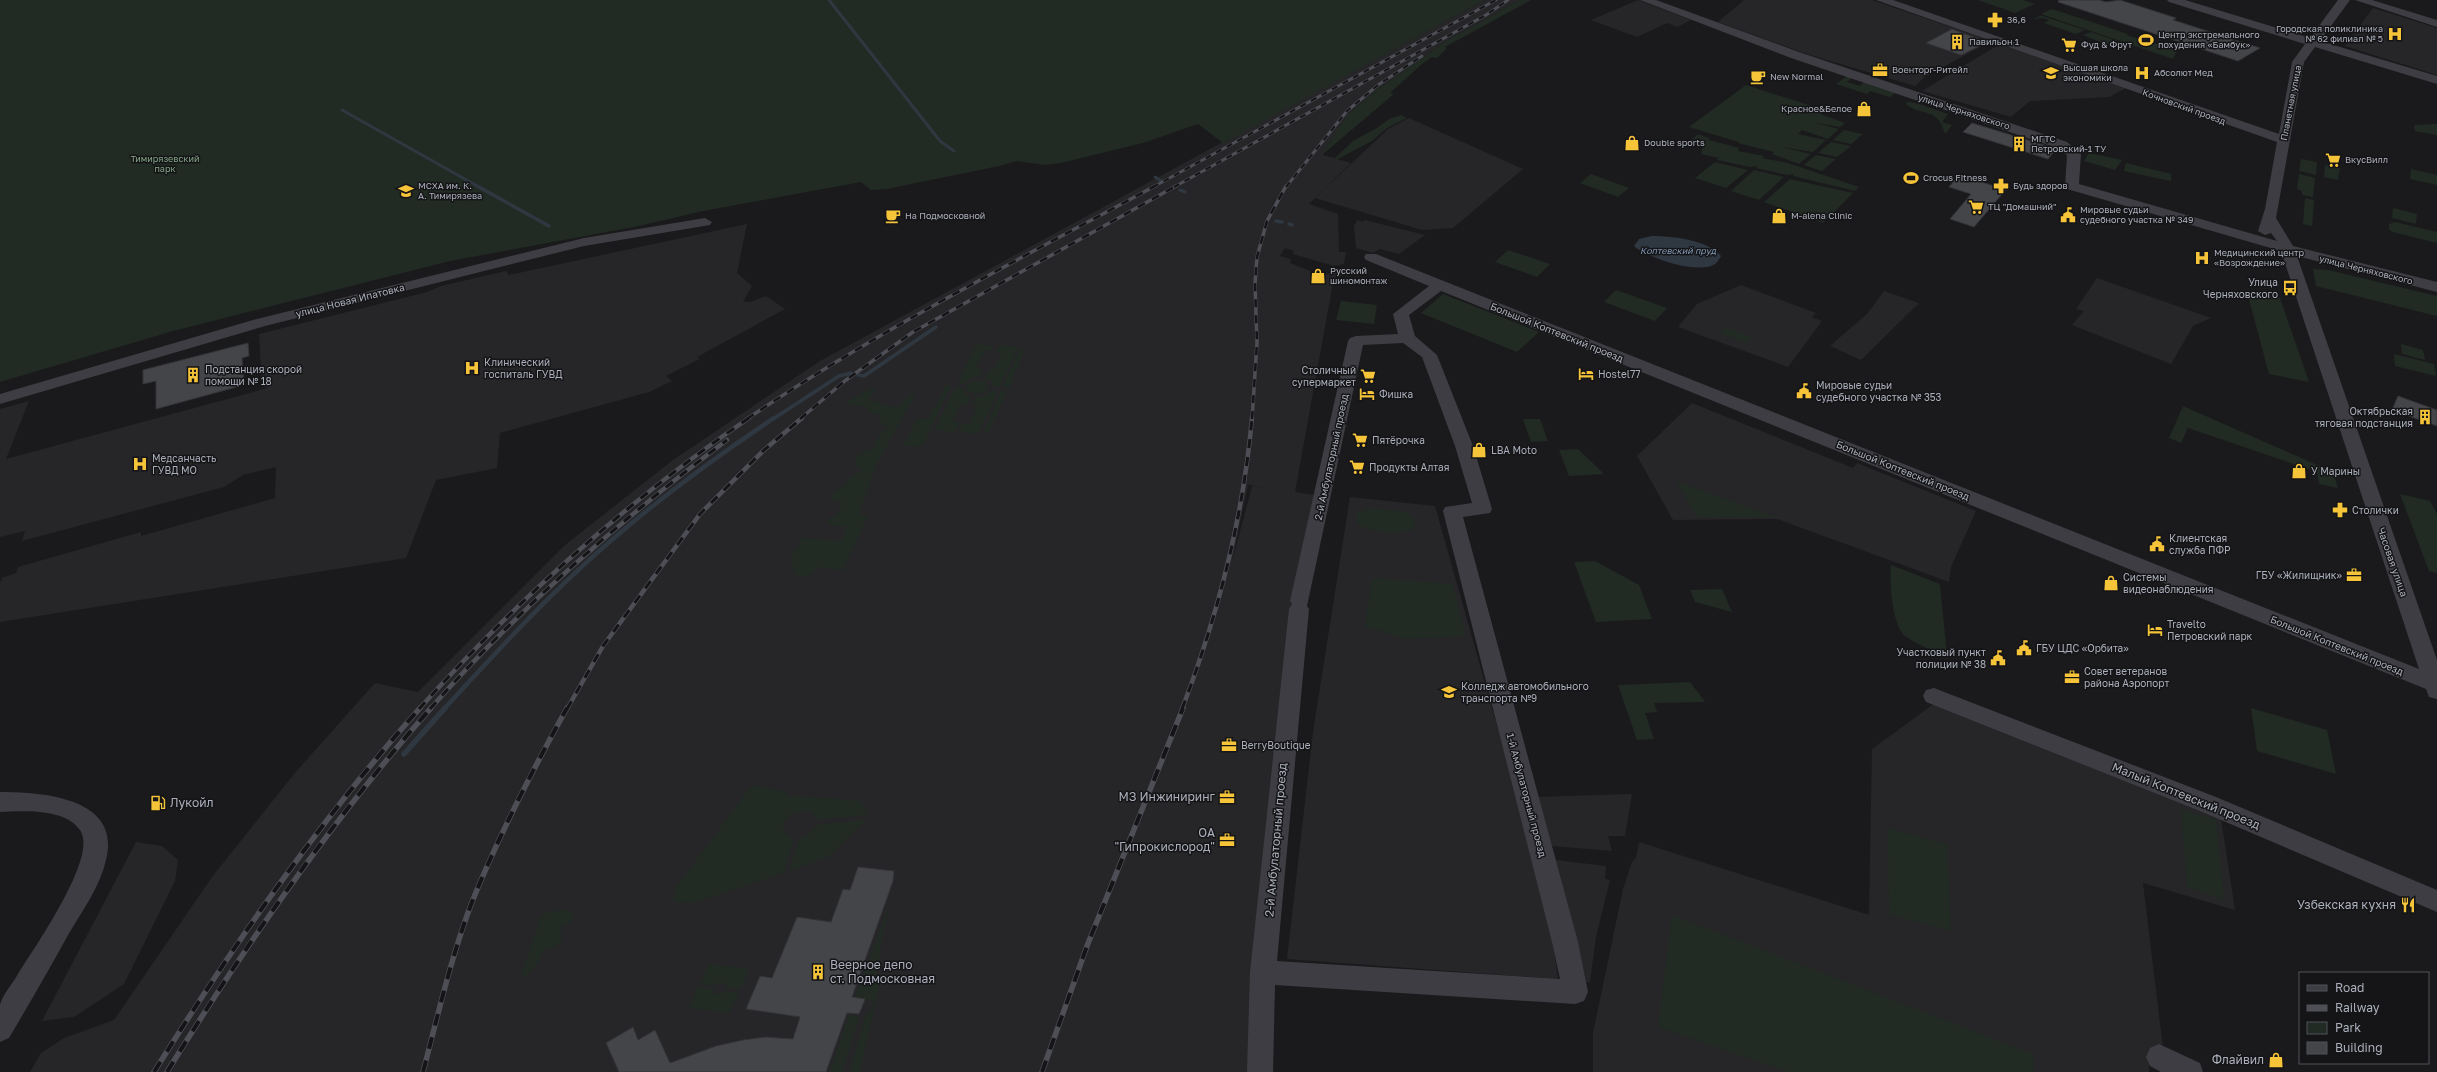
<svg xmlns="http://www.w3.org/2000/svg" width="2437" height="1072" viewBox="0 0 2437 1072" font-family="'Golos Text',sans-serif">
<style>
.built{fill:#262629;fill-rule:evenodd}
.green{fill:#212b23}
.water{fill:#2f3841}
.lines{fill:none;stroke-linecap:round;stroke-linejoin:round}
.stream-far3{stroke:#2f3841;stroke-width:3}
.stream-far2{stroke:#2f3841;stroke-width:3.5}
.stream-far1{stroke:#2f3841;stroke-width:4.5}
.stream{stroke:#2f3841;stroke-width:5.5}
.building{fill:#444549;stroke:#343438}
.minor{fill:#3d3d43;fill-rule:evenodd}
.rail-far3-casing{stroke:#4e4f56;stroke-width:3}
.rail-far2-casing{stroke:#4e4f56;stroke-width:3.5}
.rail-far1-casing{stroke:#4e4f56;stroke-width:4.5}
.rail-casing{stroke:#4e4f56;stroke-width:5.5}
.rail-far3{stroke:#151517;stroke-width:2;stroke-dasharray:6;stroke-linecap:butt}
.rail-far2{stroke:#151517;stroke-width:2.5;stroke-dasharray:8;stroke-linecap:butt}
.rail-far1{stroke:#151517;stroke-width:3;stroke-dasharray:9;stroke-linecap:butt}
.rail{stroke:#151517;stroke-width:4;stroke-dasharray:12;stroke-linecap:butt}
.labels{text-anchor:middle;stroke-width:3;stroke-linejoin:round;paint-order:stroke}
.far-poi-label{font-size:9px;fill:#acb0bc;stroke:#151517;text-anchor:start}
.far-street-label{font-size:9px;fill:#acb0bc;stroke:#151517}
.far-park-label{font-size:9px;fill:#83a788;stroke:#151517}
.far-water-label{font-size:9px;font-style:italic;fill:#839bb7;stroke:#151517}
.poi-label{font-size:10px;fill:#acb0bc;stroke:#151517;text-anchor:start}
.street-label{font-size:10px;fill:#acb0bc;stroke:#151517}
.near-street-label{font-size:12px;fill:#acb0bc;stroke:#151517}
.near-poi-label{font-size:12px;fill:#acb0bc;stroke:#151517;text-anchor:end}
</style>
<rect width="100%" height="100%" fill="#1a1a1c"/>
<!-- built -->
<g class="built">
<path d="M1484,0H1520L1448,40L1381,87L1348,114L1323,155L1351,163L1309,204L1338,214L1339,252H1346L1344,264L1334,266L1293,254L1294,251L1285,248L1280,256L1291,259L1290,263L1323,276L1336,270L1343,274L1333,283L1295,492L1315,495L1256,1072H30L41,1053L64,1038L114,1020L212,877L294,774L375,683L418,692L565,545L673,460L820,361ZM1248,485L1273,489L1252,486L1232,562Z"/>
<polygon points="1638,0 1691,20 1677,27 1667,23 1637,37 1591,20"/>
<polygon points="1744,0 1872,0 1991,41 1925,77 1915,86 1807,54 1718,22"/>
<polygon points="2373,8 2437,28 2437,75 2345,46"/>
<polygon points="2000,44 2126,88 2109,97 2030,101 2011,117 1922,91"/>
<polygon points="1409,118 1523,169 1453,228 1422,230 1315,198 1388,129"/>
<polygon points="1357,220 1363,222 1365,220 1425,235 1399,254 1380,249 1373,253 1356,248 1354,226"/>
<polygon points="747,224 737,273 752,286 743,302 750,302 766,296 785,309 697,357 700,359 666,376 672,381 649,392 500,433 497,468 436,480 406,558 0,622 0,583 2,578 16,573 18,567 141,532 141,536 275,498 276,467 243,475 224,487 22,541 25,531 0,537 0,409 29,401 6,459 268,388 262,386 259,334 427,292 441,286 506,271 509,275"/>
<polygon points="2097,278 2211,318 2193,326 2171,364 2072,325 2084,311 2076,309"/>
<polygon points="1741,285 1816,313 1812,317 1822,321 1788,367 1678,327 1697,304"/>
<polygon points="1884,291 1919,303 1861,360 1830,346 1867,314"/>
<polygon points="1692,403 1853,468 1857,463 1976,511 1951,567 1949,582 1777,519 1673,520 1637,456"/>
<polygon points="1350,497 1435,506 1548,906 1558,979 1287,959 1313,732"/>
<polygon points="1935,703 2221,819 2235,910 2143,883 2163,1048 2149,1063 2149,1072 1593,1072 1593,1033 1623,889 1632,862 1636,858 1639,842 1869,915 1872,749"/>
<polygon points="1632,794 1625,836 1608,836 1612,851 1552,846 1537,811 1534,797"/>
<polygon points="136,842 162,846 178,860 175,881 124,984 74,1017 42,1021"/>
<polygon points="1556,860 1606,866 1605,879 1610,880 1596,937 1590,982 1586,982"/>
</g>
<!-- green -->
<g class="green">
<polygon points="0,0 1484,0 1223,143 1198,124 1143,143 1061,163 1045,165 1017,161 999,166 887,189 871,190 861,182 703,211 634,227 450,261 173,331 0,382"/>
<polygon points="1520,0 1531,0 1445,47 1447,48 1437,58 1432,57 1422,64 1390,93 1394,94 1322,155 1348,114 1381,87 1448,40"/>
<polygon points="1978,0 2023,0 2035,4 2015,13"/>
<polygon points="2052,9 2128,34 2126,35 2177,50 2173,59 2041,14"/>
<polygon points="2040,16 2042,16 2085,30 2076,34 2044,23 2049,20 2043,18 2033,19"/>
<polygon points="2091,32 2123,43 2124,44 2113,47 2083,35"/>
<polygon points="1847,76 1852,78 1847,82 1860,86 1864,82 1896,92 1890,97 1870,91 1867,94 1836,84"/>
<polygon points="1746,85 1824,110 1820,114 1845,123 1840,127 1812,122 1839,129 1828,139 1802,130 1798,134 1826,140 1813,152 1782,147 1811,154 1799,164 1772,154 1774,152 1738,143 1739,142 1689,127"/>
<path d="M1907,102L1916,103L1948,114L1942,122L1952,125L1945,134C1938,106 1921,117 1906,104Z"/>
<polygon points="1401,115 1407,118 1387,128 1372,141 1336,160 1335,158 1353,141 1377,128 1389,119"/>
<polygon points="2437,124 2437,135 2415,131 2414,125"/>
<polygon points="1844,130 1863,134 1851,144 1833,140"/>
<polygon points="1698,134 1709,138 1709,140 1739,148 1738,151 1764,156 1762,158 1788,163 1859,187 1855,191 1793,176 1794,174 1787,175 1756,168 1758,166 1750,167 1717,160 1719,158 1701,154 1703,146 1688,143"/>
<polygon points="1831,142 1851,146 1837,157 1818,153"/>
<polygon points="2089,153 2122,160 2115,170 2084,161"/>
<polygon points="1816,155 1836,159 1822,171 1804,165"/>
<polygon points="2301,159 2317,162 2316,175 2299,171"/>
<polygon points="1715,162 1748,170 1726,188 1695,178"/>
<polygon points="2126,163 2171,174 2171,181 2124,171"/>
<polygon points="2325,165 2340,168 2338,180 2324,177"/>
<polygon points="2411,169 2437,175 2437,185 2410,179"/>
<polygon points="1754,170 1784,177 1759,200 1731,191"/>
<polygon points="1591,174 1629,188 1618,197 1580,183"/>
<polygon points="2299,174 2315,178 2313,197 2302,195 2302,191 2297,189"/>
<polygon points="1790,179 1853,193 1823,223 1764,202"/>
<polygon points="2305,198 2314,200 2312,226 2303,224"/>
<polygon points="2393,208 2417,214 2416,224 2392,218"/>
<polygon points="2395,222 2437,232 2437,243 2393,232 2389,229 2389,224"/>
<polygon points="1508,250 1550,264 1537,277 1495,262"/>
<polygon points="2313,269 2328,270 2437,296 2437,316 2316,286"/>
<polygon points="1616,290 1667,308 1655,321 1604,302"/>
<polygon points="2247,292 2280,298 2309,382 2269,374"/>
<polygon points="1443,294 1539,332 1517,352 1421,313"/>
<polygon points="1341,301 1377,305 1374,324 1336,320"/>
<polygon points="1725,327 1752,337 1747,343 1721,333"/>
<polygon points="976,344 993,346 991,350 985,350 976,368 983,369 979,377 971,378 963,384 958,383"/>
<polygon points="2401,344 2423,350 2425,360 2402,354"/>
<polygon points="999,345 1018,347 1000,387 994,387 990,380 985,378 988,370 994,370 1002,353 996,352"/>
<polygon points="1020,348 1024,352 1009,388 1003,387"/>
<polygon points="2394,354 2434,364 2436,376 2395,366"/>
<polygon points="977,380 987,382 988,389 980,394 969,392 966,388 968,384"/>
<polygon points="946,385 951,386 923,445 916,447 903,446 917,419 928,419"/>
<polygon points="956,386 962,387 966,395 971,396 967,405 960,404 952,421 959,423 954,432 935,430"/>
<polygon points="871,388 875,390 868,399 896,408 911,394 915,395 876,465 859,514 868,516 843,570 818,567 811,575 800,577 795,574 791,556 798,548 802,538 841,541 847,527 828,525 829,519 837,514 843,503 833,500 831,494 846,484 850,477 859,473 860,469 854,465 857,455 874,448 878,438 888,427 880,423 881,416 870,412 867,407 849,404 848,401"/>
<polygon points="994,390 998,390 978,434 959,432 963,423 970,424 978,405 972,405 976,397 984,396"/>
<polygon points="1001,391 1007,391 990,430 983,434"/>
<polygon points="2183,406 2333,472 2338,488 2319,484 2317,472 2188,428 2181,443 2169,438"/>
<polygon points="1523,419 1540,419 1548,441 1531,442"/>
<polygon points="1578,449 1604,474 1569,476 1559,450"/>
<polygon points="1676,481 1776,517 1697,517"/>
<polygon points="2400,494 2430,501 2437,514 2437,573 2429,571"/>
<path d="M1367,508L1407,512L1415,519L1414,528C1404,536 1364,533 1357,522V513Z"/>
<polygon points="1595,561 1639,585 1652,619 1596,622 1574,562"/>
<path d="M1891,565L1940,584L1947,656C1932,650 1917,645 1905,636C1892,625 1889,580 1891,565Z"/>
<polygon points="1372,578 1452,584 1466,636 1405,639 1365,626"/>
<polygon points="1722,589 1732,612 1695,602 1690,590"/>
<polygon points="1690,682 1705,702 1654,703 1657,712 1645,713 1654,739 1637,740 1618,685"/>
<polygon points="2251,708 2327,730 2336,774 2257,751"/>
<path d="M752,785L787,792L786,795L861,801L868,815L817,820L811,812C798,808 778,818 785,833L794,838L784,873L693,903L674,902L673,897L677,886Z"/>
<polygon points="2181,809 2216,820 2224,900 2187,887"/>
<polygon points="867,819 830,856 789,871 800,838 811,833 816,825"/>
<polygon points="1888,828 1947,844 1951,931 1889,914"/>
<polygon points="889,904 875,979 879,986 860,1072 850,1072 866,1014 870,1014 873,1001 856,996"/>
<polygon points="562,910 569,910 574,917 572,921 560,927 562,939 558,945 543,951 537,964 525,976 522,974 542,914"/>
<polygon points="1672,915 2033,1054 2033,1072 1789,1072 1658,1027"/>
<polygon points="709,964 749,969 741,989 725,987 726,984 716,983 714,986 700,984"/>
<polygon points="698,987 713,989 712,993 722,994 723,991 739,993 729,1013 689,1008"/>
<polygon points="849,1015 859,1016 842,1072 830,1072"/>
</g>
<!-- water -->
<path class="water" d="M1652,236C1672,236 1709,240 1721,256C1719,259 1717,263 1715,264C1699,275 1647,258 1634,246L1639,239Z"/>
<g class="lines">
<!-- stream-far3 -->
<g class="stream-far3">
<polyline points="829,0 940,141 954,151"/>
<polyline points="342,110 479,187"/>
<polyline points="1155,177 1161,181"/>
</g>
<!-- stream-far2 -->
<g class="stream-far2">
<polyline points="477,186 549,226"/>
<polyline points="1180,190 1185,192"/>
<polyline points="1276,221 1282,222"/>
<polyline points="1289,224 1292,225"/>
<polyline points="858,375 864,376 936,327"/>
<polyline points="773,419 839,376 851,373"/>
</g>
<!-- stream-far1 -->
<path class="stream-far1" d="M444,709C498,650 553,590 614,538C665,494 719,455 774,418"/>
<!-- stream -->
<polyline class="stream" points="404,754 445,708"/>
</g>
<!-- building -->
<g class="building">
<polygon points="2059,0 2099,0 2106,2 2120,0 2176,18 2173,20 2260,48 2238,61 2058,2"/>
<polygon points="1952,29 1962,33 1988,42 1961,55 1926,43"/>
<polygon points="1972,123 2044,145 2056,149 2048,159 1963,132"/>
<polygon points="1959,175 1994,186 1998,182 2009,186 1974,227 1950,219 1971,194 1949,187"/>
<polygon points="248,343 249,356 242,358 244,385 156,409 156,381 143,384 143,370"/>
<polygon points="2398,396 2437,410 2437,426 2392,410"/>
<polygon points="858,867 894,871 893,881 852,997 865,999 862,1007 859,1014 847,1013 826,1072 619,1072 606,1043 633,1027 638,1040 655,1030 670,1063 716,1046 743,1040 766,1037 793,1039 800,1017 746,1009 760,976 772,978 797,917 831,922 843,889 850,890"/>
</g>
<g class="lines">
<!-- minor -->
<g class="minor">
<path d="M1640,0H1656L1799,52L2067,142L2081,154L2079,184L2277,241L2271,233L2265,235L2258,231L2265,209L2277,142L1876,0H1893L2279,134L2292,62L2305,44L2169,2L2167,0H2185L2310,38L2338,0H2350L2320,41L2437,76V84L2315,47L2304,62L2276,218L2293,246L2437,282V292L2297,256L2437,660V699L2429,697L2426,689L1441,291L1409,315L1415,336L1437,355L1473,446L1492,509L1490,513L1463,517L1578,942L1588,992L1584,1001L1575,1004L1275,985L1273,1072H1247L1250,972L1289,609L1292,604L1290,601L1348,341L1350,338L1356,336L1398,334L1393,314L1429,286L1366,260L1364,257L1366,254H1376L2419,669L2281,251L2067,189L2065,186L2067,155L2057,148L1791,58ZM1403,343L1422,357L1455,446L1472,503L1445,507L1443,511L1552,942L1560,979L1277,961L1309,609L1307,606L1363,345Z"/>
<polygon points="2355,0 2372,0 2437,20 2437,27"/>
<polygon points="705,218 712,222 710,225 584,246 265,326 0,404 0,394 253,320 584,238"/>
<polygon points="1934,688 2216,797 2437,890 2437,912 2200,811 1926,702 1923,696 1926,690"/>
<path d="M0,792C41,792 122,797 106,860C100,887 82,911 68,935C49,970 29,1004 9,1038L0,1042C0,1030 0,1016 0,1005C2,995 13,983 18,974C34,948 99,856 80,830C64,808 24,811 0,812Z"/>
<polygon points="2159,1044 2200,1063 2203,1072 2161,1072 2150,1066 2146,1057 2150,1048"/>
</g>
<!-- rail-far3 casing -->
<g class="rail-far3-casing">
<g id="rail-far3">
<polyline points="1153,187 1496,0"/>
<polyline points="1174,187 1486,15 1508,0"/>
<polyline points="1286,187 1347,111 1378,85 1422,56"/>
</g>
</g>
<!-- rail-far2 casing -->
<g class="rail-far2-casing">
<g id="rail-far2">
<path d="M747,419C877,331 1018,260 1155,186"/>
<polyline points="800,419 846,380 913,332 1176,186"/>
<polyline points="1252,419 1257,343 1255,284 1257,257 1267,221 1286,186"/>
</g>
</g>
<!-- rail-far1 casing -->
<g class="rail-far1-casing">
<g id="rail-far1">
<path d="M419,709C517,600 627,501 749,418"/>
<path d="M430,709C519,608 619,521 727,440"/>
<polyline points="567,709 603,646 700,514 764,450 802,418"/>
<path d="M1182,709C1218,615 1243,519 1252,418"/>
</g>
</g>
<!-- rail casing -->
<g class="rail-casing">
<g id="rail">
<path d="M154,1072C234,944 319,821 420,708"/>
<path d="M167,1072C246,944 331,821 431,708"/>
<path d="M423,1072C438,1015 451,957 472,902C499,835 532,771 567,708"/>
<polyline points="1042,1072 1087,946 1183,708"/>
</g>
</g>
<!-- rail-far3 -->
<use href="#rail-far3" class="rail-far3"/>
<!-- rail-far2 -->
<use href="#rail-far2" class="rail-far2"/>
<!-- rail-far1 -->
<use href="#rail-far1" class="rail-far1"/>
<!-- rail -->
<use href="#rail" class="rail"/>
</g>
<!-- icons -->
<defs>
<g id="pharmacy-bare" transform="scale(1.2)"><path d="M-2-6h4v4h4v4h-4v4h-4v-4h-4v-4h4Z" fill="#f6c439" stroke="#151517" stroke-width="2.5" paint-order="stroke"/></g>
<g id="hospital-bare" transform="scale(1.2)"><path d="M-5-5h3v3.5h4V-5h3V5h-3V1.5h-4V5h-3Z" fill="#f6c439" stroke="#151517" stroke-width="2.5" paint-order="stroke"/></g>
<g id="stadium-bare" transform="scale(1.2)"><path d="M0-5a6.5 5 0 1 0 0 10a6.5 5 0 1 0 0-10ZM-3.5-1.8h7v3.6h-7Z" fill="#f6c439" stroke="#151517" stroke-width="2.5" paint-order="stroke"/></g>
<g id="building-bare" transform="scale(1.2)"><path d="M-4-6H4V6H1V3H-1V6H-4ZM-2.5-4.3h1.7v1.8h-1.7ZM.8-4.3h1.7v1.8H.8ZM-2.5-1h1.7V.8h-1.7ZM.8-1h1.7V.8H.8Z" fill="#f6c439" stroke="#151517" stroke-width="2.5" paint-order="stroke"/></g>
<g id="supermarket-bare" transform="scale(1.2)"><path d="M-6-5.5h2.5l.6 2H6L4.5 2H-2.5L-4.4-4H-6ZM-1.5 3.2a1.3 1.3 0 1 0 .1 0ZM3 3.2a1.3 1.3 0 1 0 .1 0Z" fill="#f6c439" stroke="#151517" stroke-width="2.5" paint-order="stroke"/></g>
<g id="office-bare" transform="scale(1.2)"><path d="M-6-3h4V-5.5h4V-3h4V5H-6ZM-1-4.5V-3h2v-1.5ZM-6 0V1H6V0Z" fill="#f6c439" stroke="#151517" stroke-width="2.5" paint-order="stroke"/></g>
<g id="university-bare" transform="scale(1.2)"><path d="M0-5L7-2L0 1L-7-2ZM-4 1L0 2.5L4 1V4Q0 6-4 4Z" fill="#f6c439" stroke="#151517" stroke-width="2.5" paint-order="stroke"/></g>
<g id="cafe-bare" transform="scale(1.2)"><path d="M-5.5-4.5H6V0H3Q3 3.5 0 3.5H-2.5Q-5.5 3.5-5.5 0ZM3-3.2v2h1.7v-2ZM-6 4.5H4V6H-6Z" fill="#f6c439" stroke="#151517" stroke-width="2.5" paint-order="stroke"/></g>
<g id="shop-bare" transform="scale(1.2)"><path d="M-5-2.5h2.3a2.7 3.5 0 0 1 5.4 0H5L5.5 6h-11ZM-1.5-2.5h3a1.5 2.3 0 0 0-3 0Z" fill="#f6c439" stroke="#151517" stroke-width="2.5" paint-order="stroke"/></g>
<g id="civic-bare" transform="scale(1.2)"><path d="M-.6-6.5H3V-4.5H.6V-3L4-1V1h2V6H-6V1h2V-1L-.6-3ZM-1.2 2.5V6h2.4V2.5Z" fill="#f6c439" stroke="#151517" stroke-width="2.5" paint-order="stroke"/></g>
<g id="bus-bare" transform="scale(1.2)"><path d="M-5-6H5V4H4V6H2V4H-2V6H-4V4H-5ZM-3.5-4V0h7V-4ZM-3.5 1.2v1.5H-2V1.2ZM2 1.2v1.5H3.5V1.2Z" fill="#f6c439" stroke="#151517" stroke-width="2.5" paint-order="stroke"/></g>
<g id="hotel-bare" transform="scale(1.2)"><path d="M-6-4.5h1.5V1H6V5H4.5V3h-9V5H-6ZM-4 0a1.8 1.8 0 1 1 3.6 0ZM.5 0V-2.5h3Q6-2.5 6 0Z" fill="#f6c439" stroke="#151517" stroke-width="2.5" paint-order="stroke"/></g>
<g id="fuel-bare" transform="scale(1.2)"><path d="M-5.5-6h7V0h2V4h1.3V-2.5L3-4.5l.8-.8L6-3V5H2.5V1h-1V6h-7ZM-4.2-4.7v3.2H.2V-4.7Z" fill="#f6c439" stroke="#151517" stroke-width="2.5" paint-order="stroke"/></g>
<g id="restaurant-bare" transform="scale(1.2)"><path d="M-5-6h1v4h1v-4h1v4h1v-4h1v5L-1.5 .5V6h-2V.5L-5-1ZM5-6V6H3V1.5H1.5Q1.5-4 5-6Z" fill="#f6c439" stroke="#151517" stroke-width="2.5" paint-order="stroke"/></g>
</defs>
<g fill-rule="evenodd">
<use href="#pharmacy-bare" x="1995" y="20"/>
<use href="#hospital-bare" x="2395" y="34"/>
<use href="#stadium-bare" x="2146" y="40"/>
<use href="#building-bare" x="1957" y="42"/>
<use href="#supermarket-bare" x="2069" y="45"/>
<use href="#office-bare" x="1880" y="70"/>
<use href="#university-bare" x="2051" y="73"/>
<use href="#hospital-bare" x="2142" y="73"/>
<use href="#cafe-bare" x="1758" y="77"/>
<use href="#shop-bare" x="1864" y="109"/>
<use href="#shop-bare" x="1632" y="143"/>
<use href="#building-bare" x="2019" y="144"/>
<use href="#supermarket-bare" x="2333" y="160"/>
<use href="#stadium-bare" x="1911" y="178"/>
<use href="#pharmacy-bare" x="2001" y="186"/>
<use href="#university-bare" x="406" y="191"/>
<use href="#supermarket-bare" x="1976" y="207"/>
<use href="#civic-bare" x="2068" y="215"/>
<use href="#cafe-bare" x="893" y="216"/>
<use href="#shop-bare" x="1779" y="216"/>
<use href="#hospital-bare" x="2202" y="258"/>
<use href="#shop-bare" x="1318" y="276"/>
<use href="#bus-bare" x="2290" y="288"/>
<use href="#hospital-bare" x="472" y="368"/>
<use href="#hotel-bare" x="1586" y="374"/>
<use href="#building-bare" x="193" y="375"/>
<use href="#supermarket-bare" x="1368" y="376"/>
<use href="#civic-bare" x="1804" y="391"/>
<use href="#hotel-bare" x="1367" y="394"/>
<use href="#building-bare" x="2425" y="417"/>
<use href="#supermarket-bare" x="1360" y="440"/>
<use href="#shop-bare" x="1479" y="450"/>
<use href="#hospital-bare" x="140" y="464"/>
<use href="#supermarket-bare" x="1357" y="467"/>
<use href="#shop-bare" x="2299" y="471"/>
<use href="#pharmacy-bare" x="2340" y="510"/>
<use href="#civic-bare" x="2157" y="544"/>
<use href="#office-bare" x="2354" y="575"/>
<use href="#shop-bare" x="2111" y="583"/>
<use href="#hotel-bare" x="2155" y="630"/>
<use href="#civic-bare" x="2024" y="648"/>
<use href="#civic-bare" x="1998" y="658"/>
<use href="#office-bare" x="2072" y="677"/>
<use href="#university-bare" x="1449" y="692"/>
<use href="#office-bare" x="1229" y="745"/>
<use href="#office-bare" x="1227" y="797"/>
<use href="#fuel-bare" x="158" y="803"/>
<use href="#office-bare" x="1227" y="840"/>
<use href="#restaurant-bare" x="2408" y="905"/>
<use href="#building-bare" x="818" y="972"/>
<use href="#shop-bare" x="2276" y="1060"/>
</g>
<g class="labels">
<!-- far-poi labels -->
<g class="far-poi-label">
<text x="2007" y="23">36,6</text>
<text x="2383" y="32" text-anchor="end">Городская поликлиника<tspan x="2383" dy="10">№ 62 филиал № 5</tspan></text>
<text x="2158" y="38">Центр экстремального<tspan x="2158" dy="10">похудения «Бамбук»</tspan></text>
<text x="1969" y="45">Павильон 1</text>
<text x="2081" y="48">Фуд &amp; Фрут</text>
<text x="2063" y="71">Высшая школа<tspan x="2063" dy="10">экономики</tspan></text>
<text x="1892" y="73">Военторг-Ритейл</text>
<text x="2154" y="76">Абсолют Мед</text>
<text x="1770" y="80">New Normal</text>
<text x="1852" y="112" text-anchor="end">Красное&amp;Белое</text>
<text x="2031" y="142">МГТС<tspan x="2031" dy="10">Петровский-1 ТУ</tspan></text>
<text x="1644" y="146">Double sports</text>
<text x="2345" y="163">ВкусВилл</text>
<text x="1923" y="181">Crocus Fitness</text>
<text x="418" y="189">МСХА им. К.<tspan x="418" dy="10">А. Тимирязева</tspan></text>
<text x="2013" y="189">Будь здоров</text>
<text x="1988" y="210">ТЦ "Домашний"</text>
<text x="2080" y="213">Мировые судьи<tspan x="2080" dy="10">судебного участка № 349</tspan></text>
<text x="905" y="219">На Подмосковной</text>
<text x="1791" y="219">M-alena Clinic</text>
<text x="2214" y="256">Медицинский центр<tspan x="2214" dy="10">«Возрождение»</tspan></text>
<text x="1330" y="274">Русский<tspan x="1330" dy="10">шиномонтаж</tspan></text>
</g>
<!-- far-street labels -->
<g class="far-street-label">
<text transform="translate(2291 103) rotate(-79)" y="3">Планетная улица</text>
<text transform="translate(2184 107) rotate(20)" y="3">Кочновский проезд</text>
<text transform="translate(1964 112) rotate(18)" y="3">улица Черняховского</text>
<text transform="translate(2366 270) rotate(14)" y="3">улица Черняховского</text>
</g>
<!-- far-park labels -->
<g class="far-park-label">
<text x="165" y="162">Тимирязевский<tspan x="165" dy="10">парк</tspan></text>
</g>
<!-- far-water labels -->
<g class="far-water-label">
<text x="1678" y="254">Коптевский пруд</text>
</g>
<!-- poi labels -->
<g class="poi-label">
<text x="2278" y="286" text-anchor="end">Улица<tspan x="2278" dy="12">Черняховского</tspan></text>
<text x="484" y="366">Клинический<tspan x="484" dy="12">госпиталь ГУВД</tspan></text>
<text x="205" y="373">Подстанция скорой<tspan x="205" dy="12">помощи № 18</tspan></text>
<text x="1356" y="374" text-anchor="end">Столичный<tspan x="1356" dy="12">супермаркет</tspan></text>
<text x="1598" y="378">Hostel77</text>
<text x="1816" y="389">Мировые судьи<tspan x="1816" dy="12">судебного участка № 353</tspan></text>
<text x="1379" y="398">Фишка</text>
<text x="2413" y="415" text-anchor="end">Октябрьская<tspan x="2413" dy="12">тяговая подстанция</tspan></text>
<text x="1372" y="444">Пятёрочка</text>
<text x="1491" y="454">LBA Moto</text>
<text x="152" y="462">Медсанчасть<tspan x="152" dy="12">ГУВД МО</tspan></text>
<text x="1369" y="471">Продукты Алтая</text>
<text x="2311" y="475">У Марины</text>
<text x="2352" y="514">Столички</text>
<text x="2169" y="542">Клиентская<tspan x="2169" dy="12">служба ПФР</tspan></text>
<text x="2342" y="579" text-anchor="end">ГБУ «Жилищник»</text>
<text x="2123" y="581">Системы<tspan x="2123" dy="12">видеонаблюдения</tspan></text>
<text x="2167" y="628">Travelto<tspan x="2167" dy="12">Петровский парк</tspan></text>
<text x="2036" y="652">ГБУ ЦДС «Орбита»</text>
<text x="1986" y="656" text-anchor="end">Участковый пункт<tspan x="1986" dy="12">полиции № 38</tspan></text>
<text x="2084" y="675">Совет ветеранов<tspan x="2084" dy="12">района Аэропорт</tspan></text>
<text x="1461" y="690">Колледж автомобильного<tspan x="1461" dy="12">транспорта №9</tspan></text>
<text x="1241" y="749">BerryBoutique</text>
</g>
<!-- street labels -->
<g class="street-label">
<text transform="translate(350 300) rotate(-14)" y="4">улица Новая Ипатовка</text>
<text transform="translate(1557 332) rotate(22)" y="4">Большой Коптевский проезд</text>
<text transform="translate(1331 457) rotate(-78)" y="4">2-й Амбулаторный проезд</text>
<text transform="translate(1903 470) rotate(22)" y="4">Большой Коптевский проезд</text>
<text transform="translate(2393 562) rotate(71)" y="4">Часовая улица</text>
<text transform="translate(2337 645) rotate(22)" y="4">Большой Коптевский проезд</text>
<text transform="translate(1527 795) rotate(75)" y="4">1-й Амбулаторный проезд</text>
</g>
<!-- near-street labels -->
<g class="near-street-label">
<text transform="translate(2186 796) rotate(22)" y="4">Малый Коптевский проезд</text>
<text transform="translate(1276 840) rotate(-85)" y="4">2-й Амбулаторный проезд</text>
</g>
<!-- near-poi labels -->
<g class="near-poi-label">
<text x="1215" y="801">МЗ Инжиниринг</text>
<text x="170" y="807" text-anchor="start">Лукойл</text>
<text x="1215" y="837">ОА<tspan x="1215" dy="14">"Гипрокислород"</tspan></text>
<text x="2396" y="909">Узбекская кухня</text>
<text x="830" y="969" text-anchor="start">Веерное депо<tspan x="830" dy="14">ст. Подмосковная</tspan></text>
<text x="2264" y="1064">Флайвил</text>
</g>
</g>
<!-- legend -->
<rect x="2299" y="972" width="130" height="92" fill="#151517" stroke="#515359"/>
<rect x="2307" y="985" width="20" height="6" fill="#3d3d43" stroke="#515359"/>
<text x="2335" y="992" font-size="12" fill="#acb0bc">Road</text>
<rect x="2307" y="1005" width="20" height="6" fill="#4e4f56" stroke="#515359"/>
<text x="2335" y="1012" font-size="12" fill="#acb0bc">Railway</text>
<rect x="2307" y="1022" width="20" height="12" fill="#212b23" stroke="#515359"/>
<text x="2335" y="1032" font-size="12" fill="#acb0bc">Park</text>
<rect x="2307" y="1042" width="20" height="12" fill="#444549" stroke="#515359"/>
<text x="2335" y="1052" font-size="12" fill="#acb0bc">Building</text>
</svg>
